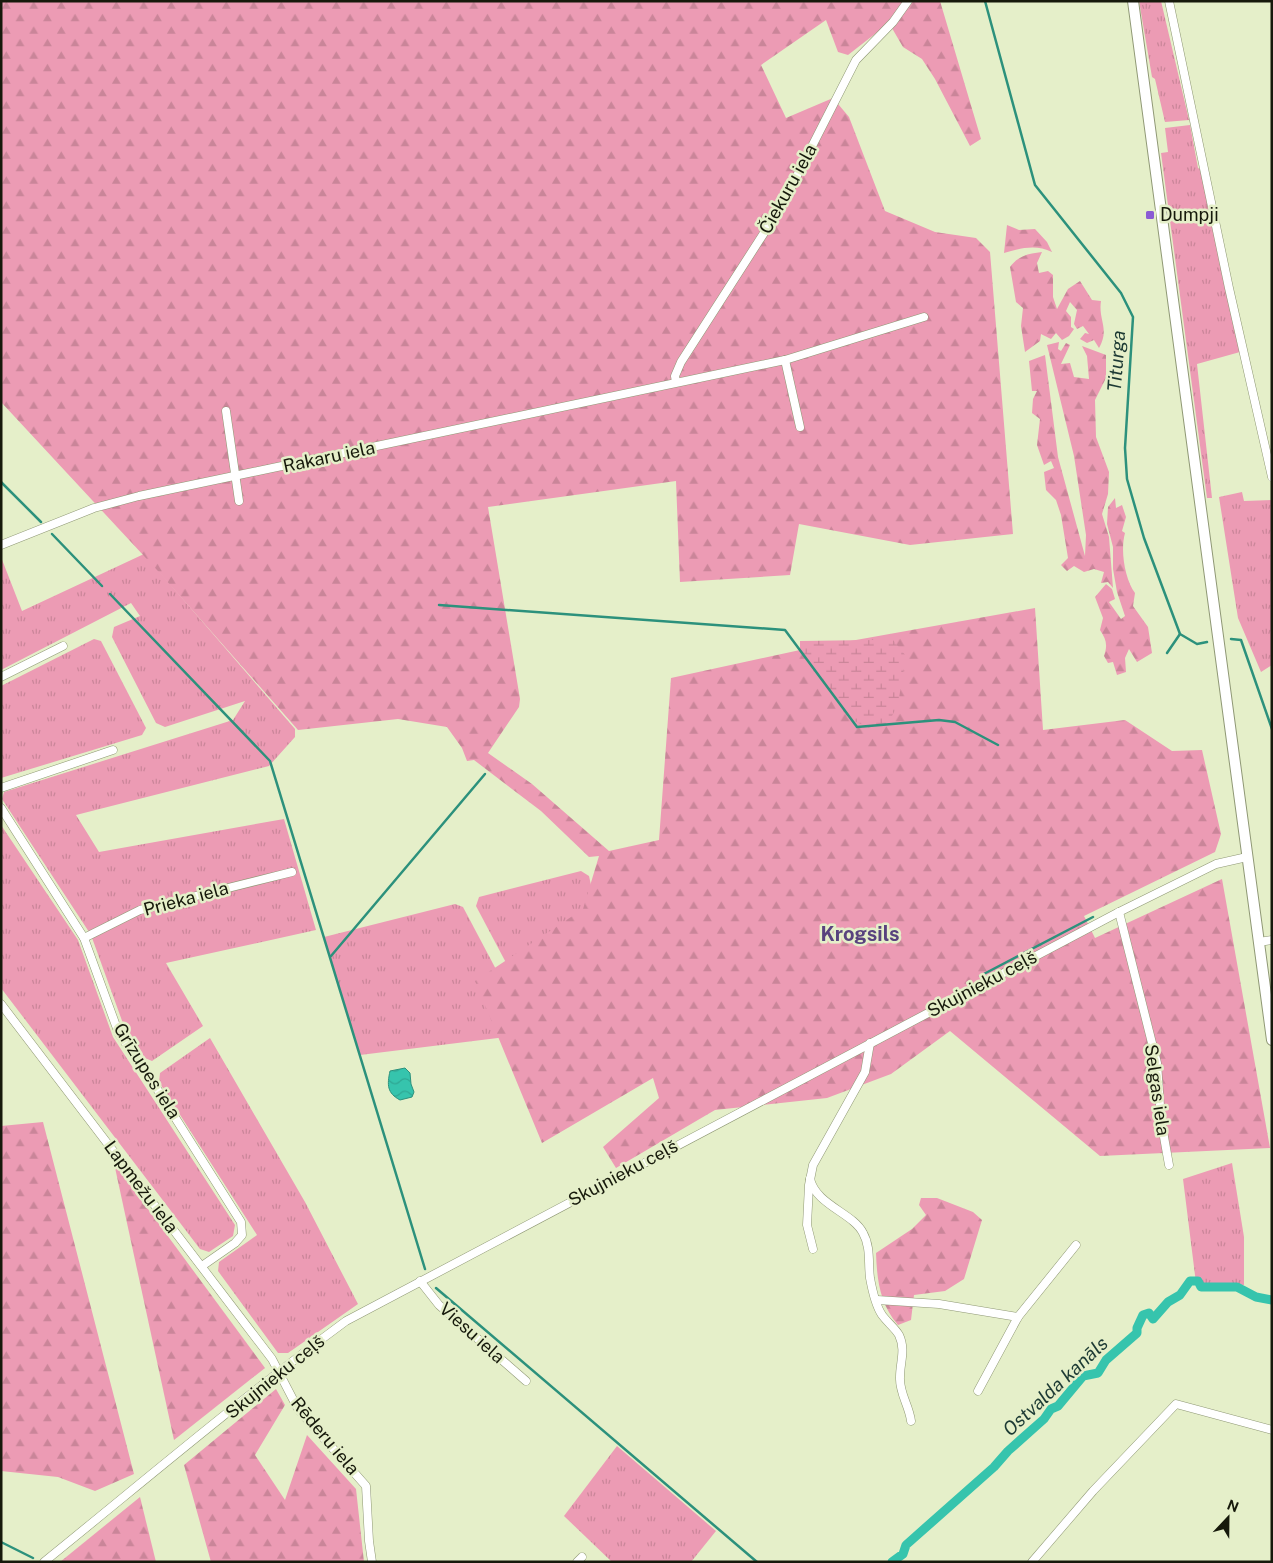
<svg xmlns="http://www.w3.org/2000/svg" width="1273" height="1563" viewBox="0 0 1273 1563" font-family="'Public Sans',sans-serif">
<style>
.grass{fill:url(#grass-tufts)}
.forest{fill:url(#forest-firs)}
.wetland{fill:url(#wetland-marsh)}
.water{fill:url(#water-waves);stroke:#2c917c}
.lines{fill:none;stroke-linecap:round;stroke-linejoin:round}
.stream{stroke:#2c917c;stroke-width:2.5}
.canal{stroke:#36c4ad;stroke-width:9}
.minor-casing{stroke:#8f9875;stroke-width:9}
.major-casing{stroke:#8f9875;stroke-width:12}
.minor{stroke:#fff;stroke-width:8}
.major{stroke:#fff;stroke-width:10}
.poi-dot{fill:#8b5bd4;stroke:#e5efc9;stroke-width:2}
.labels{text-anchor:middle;stroke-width:5;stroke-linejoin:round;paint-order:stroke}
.street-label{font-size:18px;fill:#16190b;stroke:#e5efc9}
.poi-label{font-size:18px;fill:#16190b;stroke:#e5efc9;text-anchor:start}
.water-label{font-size:19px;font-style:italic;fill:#1d3a34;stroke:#e5efc9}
.quarter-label{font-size:20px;font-weight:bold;fill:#58427e;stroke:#e5efc9}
</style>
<defs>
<pattern id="grass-tufts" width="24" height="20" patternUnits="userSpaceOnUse" patternTransform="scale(1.25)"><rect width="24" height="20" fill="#ec9bb4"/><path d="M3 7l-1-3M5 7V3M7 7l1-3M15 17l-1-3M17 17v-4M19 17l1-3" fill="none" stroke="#ca8599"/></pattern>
<pattern id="forest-firs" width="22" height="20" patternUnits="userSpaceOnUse" patternTransform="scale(1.25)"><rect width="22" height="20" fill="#ec9bb4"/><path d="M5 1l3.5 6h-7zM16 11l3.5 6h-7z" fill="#ca8599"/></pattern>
<pattern id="wetland-marsh" width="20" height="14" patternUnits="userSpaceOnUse" patternTransform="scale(1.25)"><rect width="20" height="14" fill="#ec9bb4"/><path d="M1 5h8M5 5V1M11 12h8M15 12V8" fill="none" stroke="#ca8599"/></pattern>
<pattern id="water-waves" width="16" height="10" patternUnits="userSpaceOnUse" patternTransform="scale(1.25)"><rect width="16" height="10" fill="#36c4ad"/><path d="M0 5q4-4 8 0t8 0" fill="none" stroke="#2fa894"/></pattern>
</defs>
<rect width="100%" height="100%" fill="#e5efc9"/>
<!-- grass -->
<g class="grass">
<polygon points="1139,1 1161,1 1189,120 1165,122 1155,79 1152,77"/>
<polygon points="1190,125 1198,168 1202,170 1240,352 1197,364 1212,498 1207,498 1161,153 1168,152 1165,128"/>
<polygon points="1242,492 1244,501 1272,500 1272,665 1261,672 1238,618 1219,497"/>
<polygon points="144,554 295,729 295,737 269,766 76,815 99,852 284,819 316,930 166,963 203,1026 152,1061 145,1058 125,1029 91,935 2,799 4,792 233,720 245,701 165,727 156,723 112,637 114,627 140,616 131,603 1,670 1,557 22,611"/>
<polygon points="94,639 101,641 146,728 142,735 1,778 1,686"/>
<polygon points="1,825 78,940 113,1037 235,1225 233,1236 209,1252 200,1249 1,988"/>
<polygon points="581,871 589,876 619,1013 540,1027 476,906 479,897"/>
<polygon points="455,904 463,907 526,1026 523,1035 360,1055 324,937"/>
<polygon points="210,1038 305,1202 358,1304 288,1353 278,1353 218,1271 219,1262 257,1235 159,1082 160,1073"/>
<polygon points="1232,1163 1244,1237 1244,1285 1196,1283 1183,1179"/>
<polygon points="617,1446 716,1531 691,1562 612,1562 564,1516"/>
</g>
<!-- forest -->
<g class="forest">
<polygon points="1,1 940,1 981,139 970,146 935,79 922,59 903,47 889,23 848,55 838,52 826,20 761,65 786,118 833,98 849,117 885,211 935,232 976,238 990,252 1013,534 910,545 799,524 790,575 680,582 676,481 488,507 520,699 519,707 488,753 532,784 609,851 659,840 671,678 800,650 1035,608 1043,730 1125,720 1172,751 1202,750 1221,834 1215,852 1084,916 1095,938 1222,879 1270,1148 1100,1156 950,1031 891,1074 827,1098 715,1110 616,1168 603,1147 659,1098 653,1078 542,1143 475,981 583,909 599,856 589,857 541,811 474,760 467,761 462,748 447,727 398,719 298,730 157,570 1,402"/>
<path d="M1007,225L1019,230L1035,229L1047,242L1052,252C1036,244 1021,248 1004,253Z"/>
<path d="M1042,252L1037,263L1039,273L1048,271L1053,275V297L1057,309L1068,289L1080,281L1092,300L1101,301C1098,320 1110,329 1099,348L1094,340L1087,343L1080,339L1085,333L1089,334L1083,326L1077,329L1074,324L1077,310L1070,302L1066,311L1071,317V327L1074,329L1069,336L1062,340L1056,333L1051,339L1041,334L1040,341L1025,352L1021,326L1023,308L1016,302L1010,267C1019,255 1028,254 1042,252Z"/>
<polygon points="1059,342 1058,349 1061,351 1066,343 1070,345 1061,364 1070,363 1074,377 1089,379 1087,356 1082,346 1106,355 1106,378 1095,400 1096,437 1109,472 1108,494 1102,514 1109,537 1113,588 1108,582 1101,583 1104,572 1094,569 1084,572 1074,566 1067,571 1061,565 1068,558 1061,515 1056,500 1046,490 1044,472 1054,468 1051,461 1044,465 1037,445 1040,419 1032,413 1033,399 1037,391 1032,391 1029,361 1045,355 1058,457 1085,556 1086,535 1074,456 1047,345"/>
<path d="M1115,498L1116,508L1122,505L1126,517L1122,531L1125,533C1120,551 1125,579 1135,593L1133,606L1148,627L1152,653L1137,662L1129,649L1125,658L1126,672L1117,675L1113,662L1108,663L1104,656C1108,645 1106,639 1100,630L1103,618L1095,597L1106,584L1112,589L1115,599L1109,602L1121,619L1125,616L1117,592L1113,569V547L1107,524L1108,507Z"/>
<polygon points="43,1122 134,1474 95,1491 58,1477 1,1471 1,1126"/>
<polygon points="114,1163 265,1368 174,1440"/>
<path d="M921,1198H937L973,1212L982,1220L964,1279L945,1291L914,1295L911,1320L898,1325C880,1304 877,1281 876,1253L912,1229L926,1215L919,1205Z"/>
<polygon points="276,1389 285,1405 255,1455 285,1500 307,1435 356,1489 364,1562 211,1562 184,1465"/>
<polygon points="140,1497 156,1562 60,1562"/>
</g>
<!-- wetland -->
<polygon class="wetland" points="869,640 893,640 906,656 898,704 887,726 869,728 848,718 800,650 800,641"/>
<!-- water -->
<path class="water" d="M405,1068L410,1073L411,1084L414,1092L412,1097L400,1100C387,1093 387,1085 390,1071Z"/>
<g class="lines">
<!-- stream -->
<g class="stream">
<polyline points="985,1 1035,185 1121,293 1133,317 1125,448 1127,479 1144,538 1180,634 1197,644 1207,642"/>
<polyline points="1,482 41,522"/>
<polyline points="52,534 102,586"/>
<polyline points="110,594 270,761 425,1269"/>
<polyline points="439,605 785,630 857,727 939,720 955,722 998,745"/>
<polyline points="1231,639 1241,640 1272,729"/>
<polyline points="1167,653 1180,634"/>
<polyline points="331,956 485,774"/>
<polyline points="980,976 1093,917"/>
<polyline points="436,1288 757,1562"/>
<polyline points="1,1542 33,1558"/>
</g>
<!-- canal -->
<polyline class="canal" points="892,1562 903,1554 906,1545 994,1467 1008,1451 1044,1419 1051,1409 1058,1406 1083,1376 1098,1373 1106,1360 1137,1333 1137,1328 1143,1315 1149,1313 1153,1319 1168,1302 1180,1295 1190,1281 1198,1281 1201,1287 1237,1287 1256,1297 1272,1300"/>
<!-- minor casing -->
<g class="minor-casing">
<g id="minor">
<polyline points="1169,1 1229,288 1272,477"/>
<polyline points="785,360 800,427"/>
<polyline points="676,382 675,376 681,362 782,205 856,60 893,22 908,1"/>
<polyline points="226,411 239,501"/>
<polyline points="1,545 94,508 139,496 785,360 924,317"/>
<polyline points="1,677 63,646"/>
<polyline points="1,788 113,750"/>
<polyline points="1,808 84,938 119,1034 147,1073 241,1222 242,1235 235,1243 202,1266"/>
<polyline points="1119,912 1157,1063 1161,1120 1169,1165"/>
<polyline points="84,938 140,910 292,872"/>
<polyline points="1259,942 1272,940"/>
<polyline points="1,1004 272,1359 298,1409 366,1486 369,1541 372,1562"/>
<path d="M810,1179C816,1205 853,1213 863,1233C871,1247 868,1263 870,1278C872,1289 876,1306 882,1315C887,1322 895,1328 899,1335C906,1350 900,1362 900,1377C899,1393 909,1405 911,1421"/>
<polyline points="813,1249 807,1225 809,1185 813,1165 865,1072 870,1043"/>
<polyline points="420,1281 439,1305 526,1381"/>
<polyline points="877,1300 939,1304 1018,1317"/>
<polyline points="978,1391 1018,1317 1076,1245"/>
<path d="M44,1562C144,1481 243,1397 346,1321L1119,912L1216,864L1247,857"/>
<polyline points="577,1562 582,1557"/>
<polyline points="1032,1562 1093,1491 1176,1404 1272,1430"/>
</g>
</g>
<!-- major casing -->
<g class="major-casing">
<polyline id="major" points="1133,1 1272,1040"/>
</g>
<!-- minor -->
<use href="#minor" class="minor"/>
<!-- major -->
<use href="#major" class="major"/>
</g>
<!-- markers -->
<rect class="poi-dot" x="1145" y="210" width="10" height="10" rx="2.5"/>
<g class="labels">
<!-- street labels -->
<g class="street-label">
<text transform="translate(788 189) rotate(-61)" y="6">Čiekuru iela</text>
<text transform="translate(329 457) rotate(-12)" y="6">Rakaru iela</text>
<text transform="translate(186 899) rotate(-15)" y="6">Prieka iela</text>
<text transform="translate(982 984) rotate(-28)" y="6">Skujnieku ceļš</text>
<text transform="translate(147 1071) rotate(58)" y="6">Grīzupes iela</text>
<text transform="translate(1157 1090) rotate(82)" y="6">Selgas iela</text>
<text transform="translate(623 1173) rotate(-28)" y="6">Skujnieku ceļš</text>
<text transform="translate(141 1187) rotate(53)" y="6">Lapmežu iela</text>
<text transform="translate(472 1333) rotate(42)" y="6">Viesu iela</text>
<text transform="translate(275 1377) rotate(-39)" y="6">Skujnieku ceļš</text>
<text transform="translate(325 1436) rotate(50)" y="6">Rēderu iela</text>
</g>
<!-- poi labels -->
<g class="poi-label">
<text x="1160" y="221">Dumpji</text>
</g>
<!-- water labels -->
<g class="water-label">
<text transform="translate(1116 361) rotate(-86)" y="7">Titurga</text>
<text transform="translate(1055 1386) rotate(-43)" y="7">Ostvalda kanāls</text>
</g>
<!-- quarter labels -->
<g class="quarter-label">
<text x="860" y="941">Krogsils</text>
</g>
</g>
<!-- border -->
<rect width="1273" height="1563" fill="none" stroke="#16190b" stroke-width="5"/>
<!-- north arrow -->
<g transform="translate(1228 1518) rotate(22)" stroke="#e5efc9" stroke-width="4" paint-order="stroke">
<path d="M0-4L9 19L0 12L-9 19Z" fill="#16190b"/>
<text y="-8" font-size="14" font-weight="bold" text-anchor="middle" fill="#16190b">N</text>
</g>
</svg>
